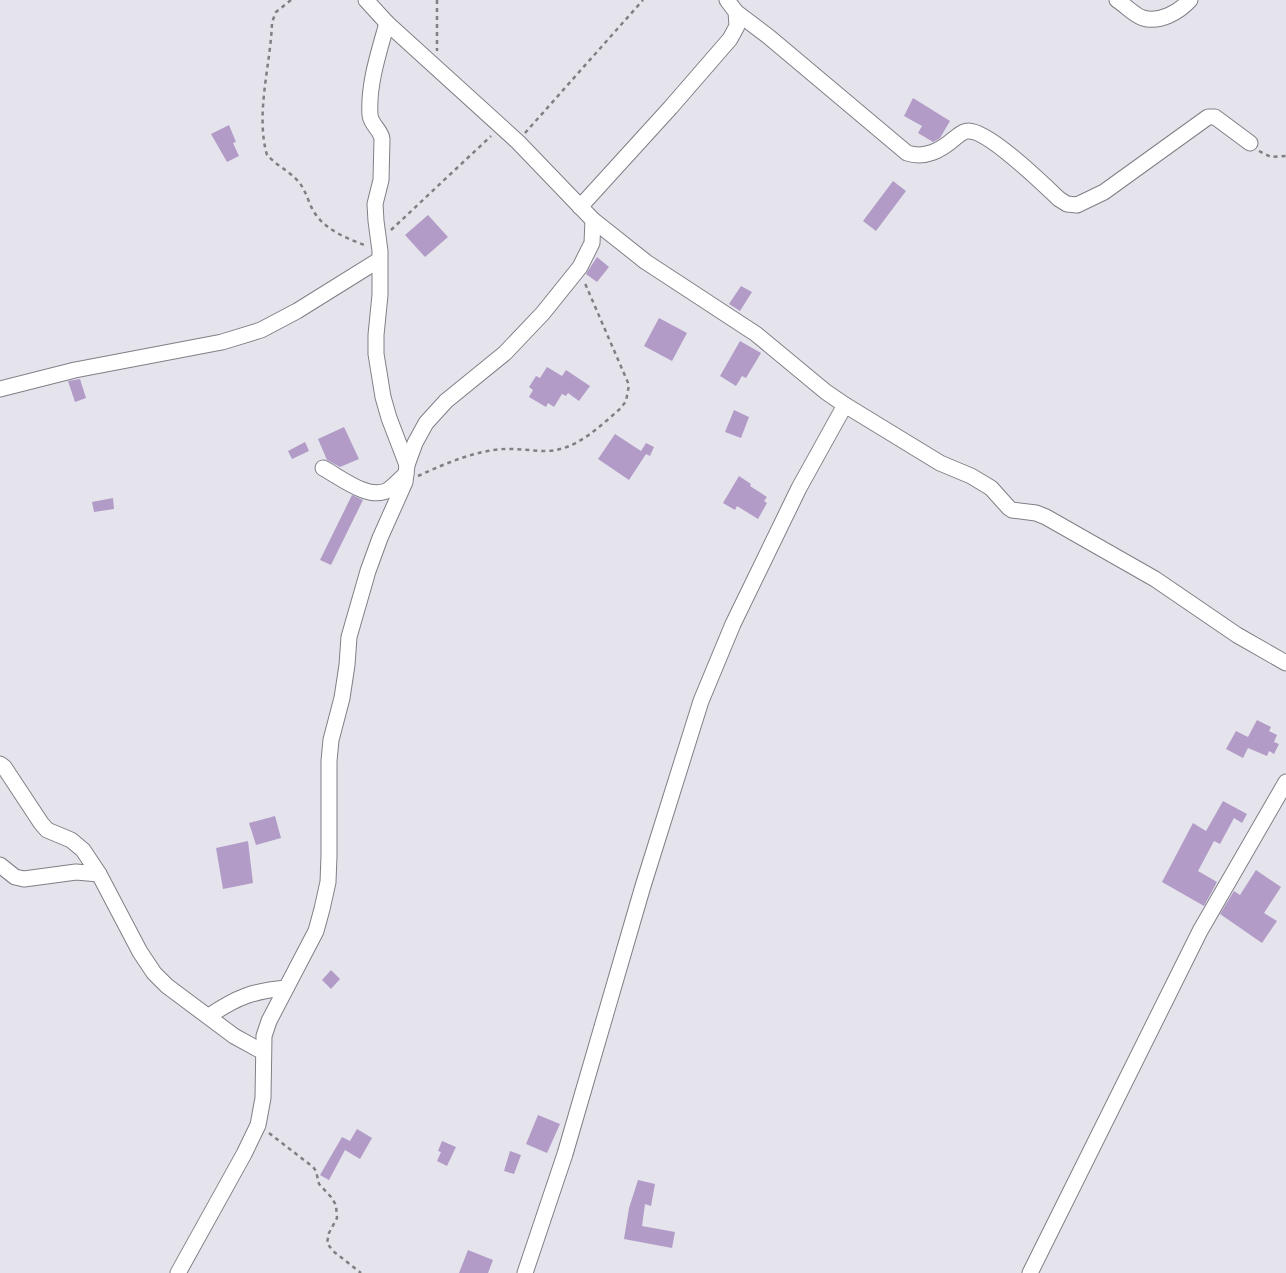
<svg xmlns="http://www.w3.org/2000/svg" width="1286" height="1273" viewBox="0 0 1286 1273" font-family="Commissioner,sans-serif">
<style>
.building{fill:#b29bc7}
.lines{fill:none;stroke-linecap:round;stroke-linejoin:round}
.minor-casing{stroke:#807f86;stroke-width:17}
.path{stroke:#7f7f84;stroke-width:2.5;stroke-dasharray:4 4;stroke-linecap:butt}
.minor{stroke:#fff;stroke-width:15}
</style>
<rect width="100%" height="100%" fill="#e5e4ec"/>
<!-- building -->
<g class="building">
<polygon points="913,98 950,121 940,138 933,142 918,133 922,126 904,116"/>
<polygon points="229,125 236,142 233,143 239,156 227,162 211,134"/>
<polygon points="893,181 906,191 876,231 863,221"/>
<polygon points="428,215 448,237 425,257 405,235"/>
<polygon points="597,257 609,267 597,282 586,274"/>
<polygon points="741,286 752,292 740,311 729,304"/>
<polygon points="659,318 687,333 672,361 644,346"/>
<polygon points="740,341 761,353 746,378 742,376 736,386 720,376"/>
<polygon points="547,367 562,376 566,370 590,386 579,401 568,393 566,396 562,394 554,407 548,403 546,407 529,397 533,390 529,387 536,376 540,378"/>
<polygon points="80,379 86,398 75,402 68,381"/>
<polygon points="734,410 749,417 741,438 725,432"/>
<polygon points="344,427 359,459 340,467 327,460 318,439"/>
<polygon points="615,434 641,451 646,443 654,447 650,456 646,454 629,480 598,459"/>
<polygon points="305,442 309,451 292,459 288,451"/>
<polygon points="739,476 751,484 750,486 767,497 764,501 767,503 758,519 737,506 735,510 723,503"/>
<polygon points="352,495 363,500 331,565 320,560"/>
<polygon points="113,498 114,509 94,512 92,502"/>
<polygon points="1257,720 1271,727 1269,731 1277,735 1274,742 1279,744 1274,754 1269,751 1267,756 1248,748 1243,758 1226,749 1236,731 1248,737"/>
<polygon points="1223,801 1247,814 1242,823 1234,818 1220,844 1214,841 1198,871 1217,882 1204,906 1162,882 1193,823 1206,831"/>
<polygon points="275,816 281,838 256,845 249,823"/>
<polygon points="248,841 253,883 223,889 216,848"/>
<polygon points="1256,870 1281,887 1264,913 1277,921 1262,943 1220,914 1234,891 1240,895"/>
<polygon points="331,970 340,979 331,989 322,980"/>
<polygon points="538,1115 560,1124 547,1153 526,1144"/>
<polygon points="357,1129 372,1138 360,1159 345,1150 329,1180 320,1175 342,1137 350,1141"/>
<polygon points="442,1141 456,1147 447,1166 437,1161 441,1152 438,1151"/>
<polygon points="510,1151 521,1155 514,1174 504,1171"/>
<polygon points="638,1180 655,1184 651,1206 645,1204 642,1226 675,1232 672,1248 624,1239 629,1208"/>
<polygon points="468,1250 493,1260 488,1273 459,1273"/>
</g>
<g class="lines">
<!-- minor casing -->
<g class="minor-casing">
<g id="minor">
<polyline points="366,0 387,23 518,142 593,220 646,262 756,334 826,392 845,405 940,463 971,476 991,488 1009,508 1012,510 1036,513 1046,517 1155,579 1237,635 1286,663"/>
<path d="M1117,0C1125,5 1135,16 1143,18C1160,23 1179,12 1190,0"/>
<path d="M736,12L769,37L907,153C926,159 941,150 955,138C959,135 963,131 968,131C988,130 1043,184 1059,199L1067,204L1077,205L1104,192L1208,117H1215L1250,143"/>
<path d="M387,23C379,52 368,84 370,115C371,125 381,130 382,139L381,180L375,204L376,221L380,251V295L376,335V354L383,397L389,418L407,465"/>
<polyline points="580,207 671,107 730,39 737,26 736,12 727,0"/>
<polyline points="0,389 75,370 222,342 261,330 297,311 379,260"/>
<path d="M323,468C340,477 369,501 388,490C394,486 400,479 406,474"/>
<polyline points="0,764 4,767 41,823 47,830 71,840 83,850 99,874 140,952 154,973 167,986 234,1036 263,1052"/>
<polyline points="0,865 15,877 24,879 76,872 99,874"/>
<path d="M209,1016C237,997 253,991 286,988"/>
<polyline points="178,1273 244,1154 258,1125 263,1098 264,1036 269,1021 316,931 322,909 328,882 329,856 329,761 331,740 342,698 347,665 349,637 368,571 380,538 405,482 407,465 415,443 426,423 446,401 505,353 543,313 580,267 592,243 593,220"/>
<polyline points="525,1273 565,1154 643,886 701,701 733,624 799,488 845,405"/>
<polyline points="1030,1273 1200,931 1286,782"/>
</g>
</g>
<!-- path -->
<g class="path">
<path d="M291,0L276,12L272,22C271,64 255,113 267,155C276,165 289,171 298,181C306,190 308,202 314,212C325,230 348,239 367,246"/>
<polyline points="437,0 437,51"/>
<polyline points="525,133 643,0"/>
<polyline points="1259,151 1271,157 1286,156"/>
<polyline points="391,230 491,136"/>
<path d="M418,476C442,465 467,454 494,450C512,447 529,451 547,451C577,450 600,426 621,408L626,401L629,385L584,281"/>
<polyline points="269,1133 313,1167 316,1171 319,1184 331,1197 336,1205 337,1218 329,1233 327,1243 333,1251 361,1273"/>
</g>
<!-- minor -->
<use href="#minor" class="minor"/>
</g>
</svg>
